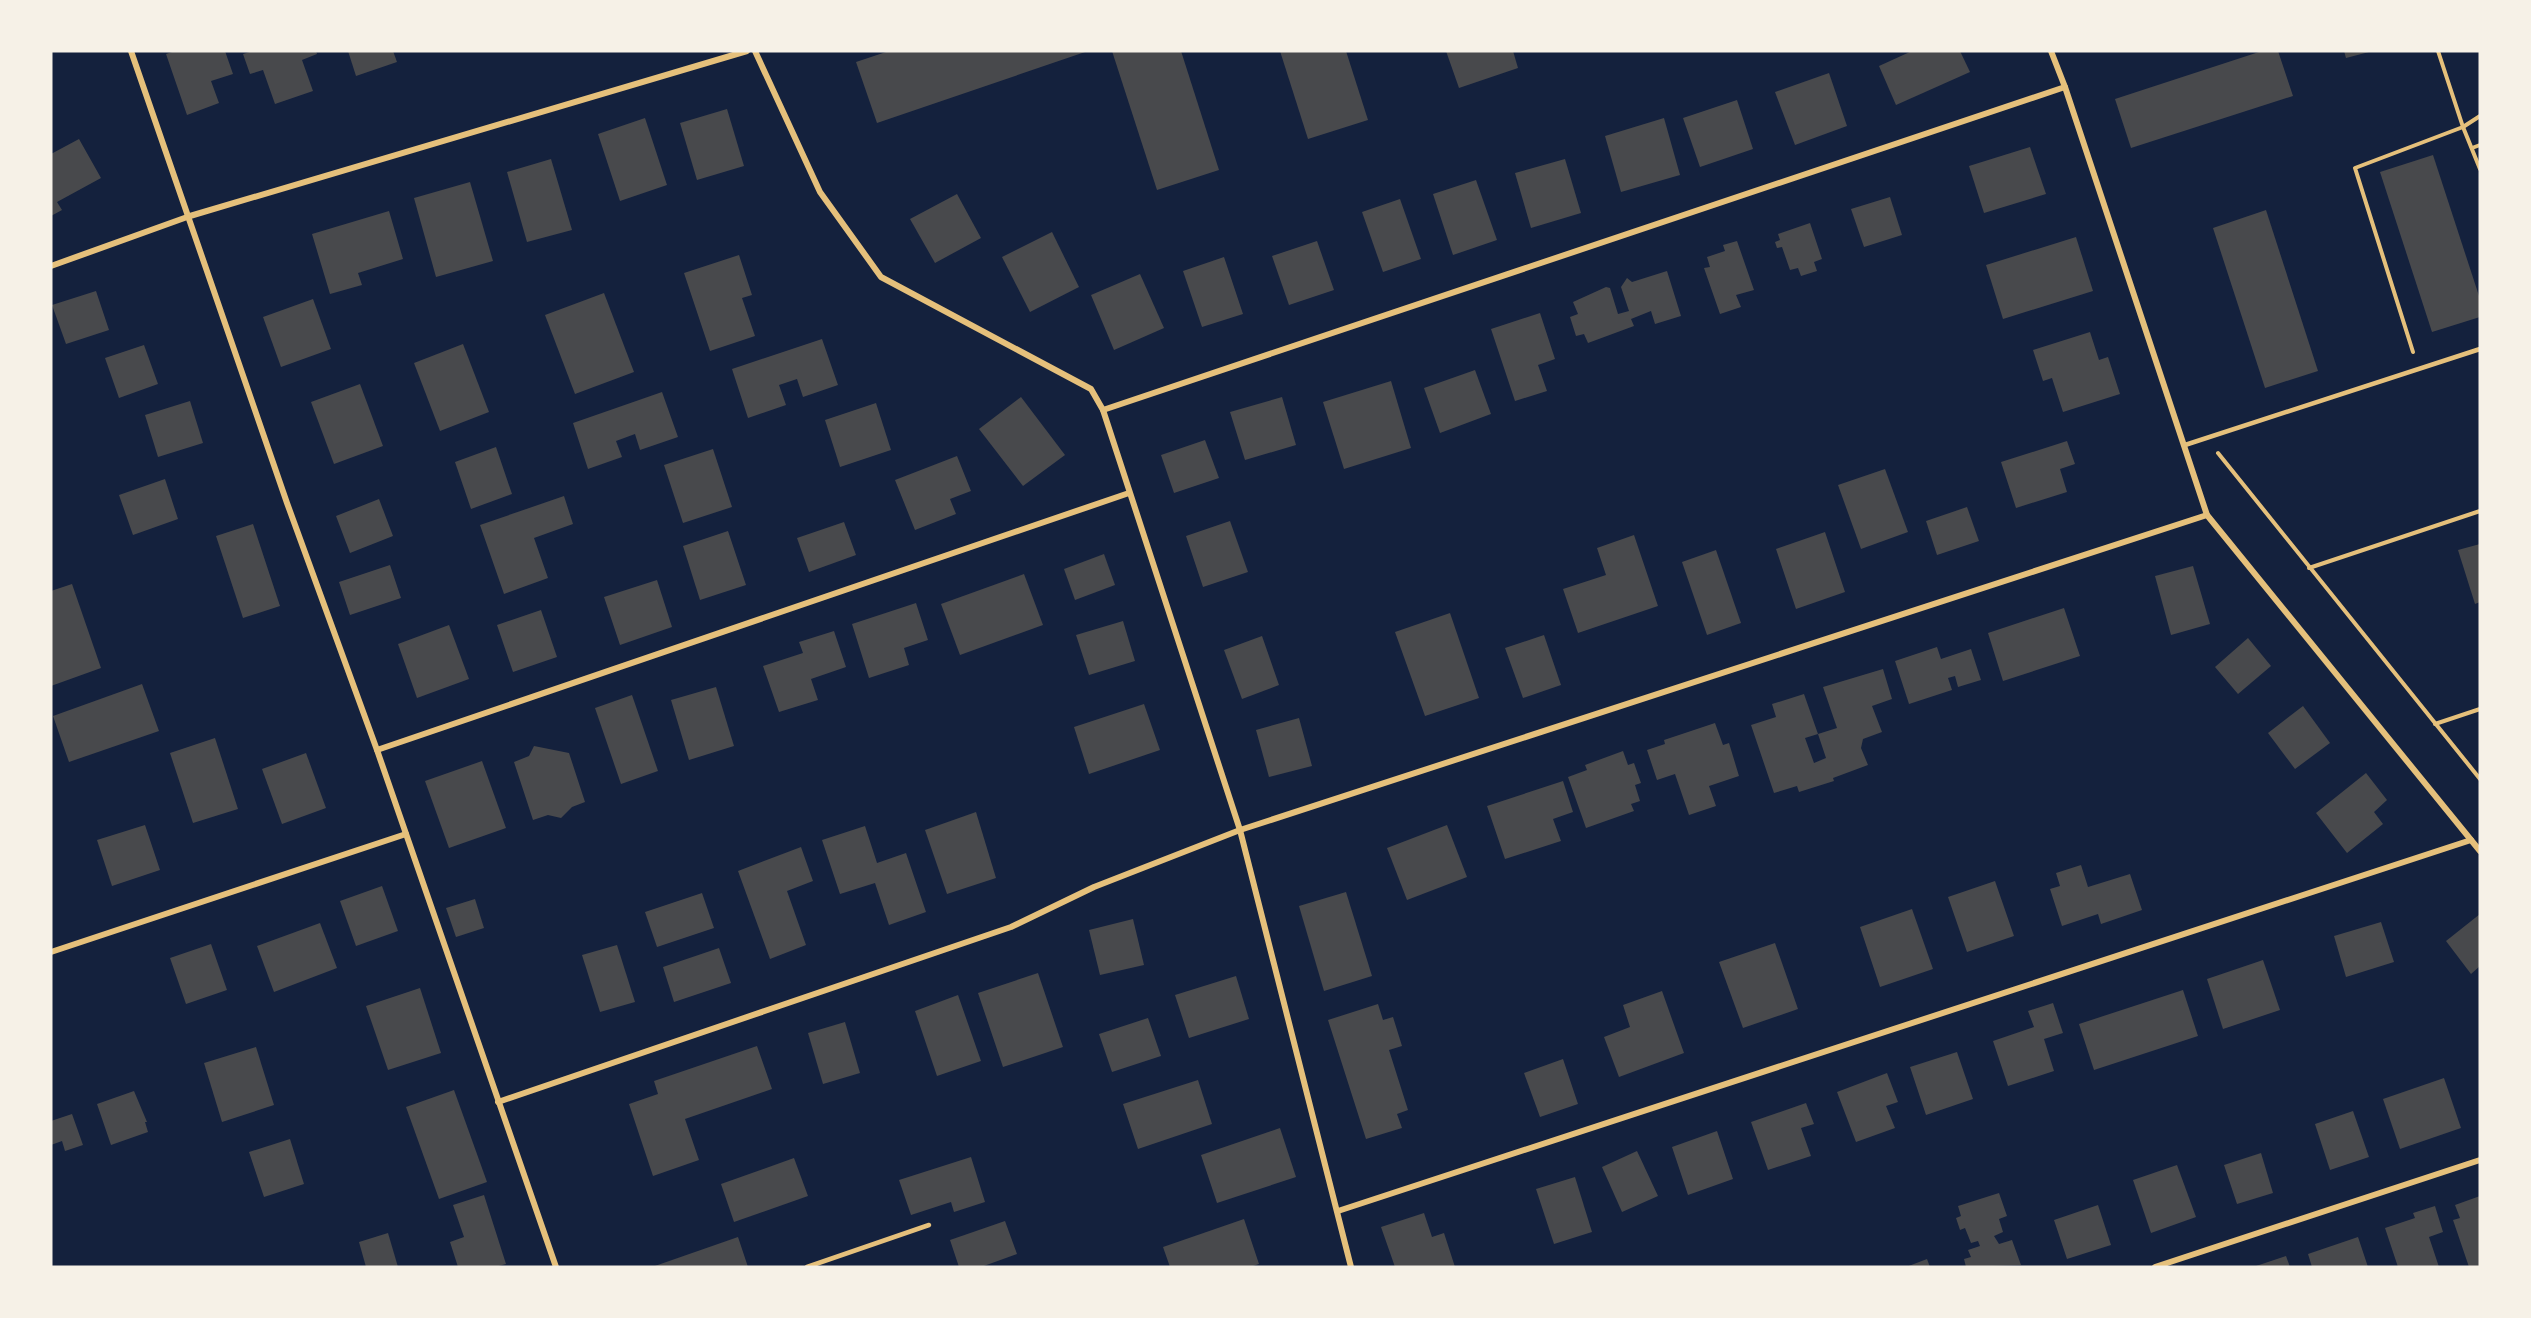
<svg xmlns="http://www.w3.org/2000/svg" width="2531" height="1318" viewBox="0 0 2531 1318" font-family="Montserrat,sans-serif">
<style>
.building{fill:#48494c}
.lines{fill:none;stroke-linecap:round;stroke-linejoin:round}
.path{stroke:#e5c07b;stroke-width:4}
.service{stroke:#e5c07b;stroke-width:4.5}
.minor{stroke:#e5c07b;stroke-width:6}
</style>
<rect width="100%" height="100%" fill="#14213d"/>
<!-- building -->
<g class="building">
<polygon points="175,51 225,51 233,74 211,81 219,103 187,115 166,54"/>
<polygon points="253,51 316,51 317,54 302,60 313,91 275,104 263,70 250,74 243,54"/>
<polygon points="348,51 393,51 397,62 356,76"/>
<polygon points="889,51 1088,51 877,123 856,62"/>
<polygon points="1112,51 1181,51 1219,170 1157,190"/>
<polygon points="1280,51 1346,51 1368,120 1308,139"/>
<polygon points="1446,51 1513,51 1518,68 1459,88"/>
<polygon points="1912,51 1960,51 1970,72 1896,105 1879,66"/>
<polygon points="2262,51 2278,51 2293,96 2131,148 2115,99"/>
<polygon points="2344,51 2368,51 2369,52 2346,58"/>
<polygon points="1829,73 1847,126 1795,145 1775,92"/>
<polygon points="1737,100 1753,149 1700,167 1683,118"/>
<polygon points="727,109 744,166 697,180 680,123"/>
<polygon points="645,118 667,185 620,201 598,134"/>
<polygon points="1664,118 1680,175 1621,192 1605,136"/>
<polygon points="79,139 101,178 57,202 62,210 51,216 51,154"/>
<polygon points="2030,147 2046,194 1984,213 1969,166"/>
<polygon points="2433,155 2480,299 2480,317 2432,332 2380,172"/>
<polygon points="551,159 572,230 527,242 507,172"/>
<polygon points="1565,159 1581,213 1531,228 1515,173"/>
<polygon points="1476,180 1497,240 1453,255 1433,194"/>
<polygon points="470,182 493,261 436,277 414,198"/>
<polygon points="957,194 981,238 935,263 910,219"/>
<polygon points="1890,197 1902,235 1864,247 1851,209"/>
<polygon points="1400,199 1421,259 1383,272 1362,212"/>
<polygon points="2266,210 2318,371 2265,388 2213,228"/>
<polygon points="389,211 403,259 358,273 362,285 330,294 312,234"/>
<polygon points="1810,223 1822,259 1814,262 1817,271 1801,276 1798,268 1790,270 1782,247 1777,248 1775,242 1780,240 1778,234"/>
<polygon points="1052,232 1079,287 1030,312 1002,257"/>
<polygon points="2076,237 2093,291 2003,319 1986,265"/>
<polygon points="1317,241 1334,290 1289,305 1272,256"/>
<polygon points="1737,241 1754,290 1736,295 1741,307 1720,314 1704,268 1710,267 1707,257 1725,251 1723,245"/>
<polygon points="739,255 752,295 742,298 755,336 710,351 684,273"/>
<polygon points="1224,257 1243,314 1202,327 1183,271"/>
<polygon points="1667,271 1681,316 1655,324 1651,311 1631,319 1634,326 1588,343 1584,334 1576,336 1570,317 1578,314 1573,302 1606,287 1610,288 1618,314 1629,311 1621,287 1627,278 1632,282"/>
<polygon points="1140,274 1164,328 1114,350 1091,295"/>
<polygon points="96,291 109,330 66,344 52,305"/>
<polygon points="604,293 634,372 575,394 545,315"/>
<polygon points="313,299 331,349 281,367 263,317"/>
<polygon points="1540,313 1555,359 1538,365 1547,391 1515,401 1491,329"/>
<polygon points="2090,332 2099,360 2108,357 2120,394 2063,412 2052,378 2043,381 2033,350"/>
<polygon points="822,339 838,385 803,397 797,379 779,385 786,405 748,418 732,369"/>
<polygon points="463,344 489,412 440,431 414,363"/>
<polygon points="144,345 158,384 119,398 105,358"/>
<polygon points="1475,370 1491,414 1440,433 1424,388"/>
<polygon points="1391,381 1411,448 1344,469 1323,402"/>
<polygon points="360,384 383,446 334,464 311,402"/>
<polygon points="662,392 678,437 640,450 635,434 616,441 622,457 588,469 573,423"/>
<polygon points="1021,397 1065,455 1023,486 979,429"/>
<polygon points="1282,397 1296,445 1245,460 1230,412"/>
<polygon points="190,401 203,443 158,457 145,415"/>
<polygon points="876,403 891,450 840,467 825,420"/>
<polygon points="1205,440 1219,478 1174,493 1161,455"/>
<polygon points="2067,441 2075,464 2060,469 2067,492 2016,508 2001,462"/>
<polygon points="496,447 512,494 471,509 455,462"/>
<polygon points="713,449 732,507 683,523 664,465"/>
<polygon points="957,456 971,491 950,499 956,514 915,530 895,480"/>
<polygon points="1885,469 1908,532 1861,549 1838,485"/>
<polygon points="165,479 178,519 133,535 119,495"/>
<polygon points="564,496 573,524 534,538 548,578 504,594 480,525"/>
<polygon points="379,499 393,536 350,553 336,516"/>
<polygon points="1967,507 1979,541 1937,555 1926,521"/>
<polygon points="1230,521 1248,572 1203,587 1186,536"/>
<polygon points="844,522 856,555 809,572 797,538"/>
<polygon points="253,524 280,606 243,618 216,536"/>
<polygon points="728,531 746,585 700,600 683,546"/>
<polygon points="1825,532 1845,592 1796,609 1776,549"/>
<polygon points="1634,535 1658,606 1578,633 1563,589 1606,575 1597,548"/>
<polygon points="2480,544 2480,602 2475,604 2458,550"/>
<polygon points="1716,550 1741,623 1707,635 1682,562"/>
<polygon points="1104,554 1115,585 1075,600 1064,569"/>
<polygon points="390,565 401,598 350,615 339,582"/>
<polygon points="2193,566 2210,624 2171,635 2155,576"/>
<polygon points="1024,574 1043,625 960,655 941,604"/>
<polygon points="657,580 672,627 620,645 604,597"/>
<polygon points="72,584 101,668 51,686 51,591"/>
<polygon points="916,603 928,640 904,648 909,665 869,678 852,624"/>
<polygon points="2064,608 2080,656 2003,681 1988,633"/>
<polygon points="541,610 557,657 513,672 497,625"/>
<polygon points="1450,613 1479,698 1425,716 1395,632"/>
<polygon points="1123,621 1135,661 1089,675 1076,635"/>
<polygon points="449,625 469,679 417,698 398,644"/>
<polygon points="834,631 846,667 811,679 818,700 779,712 763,666 803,653 799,642"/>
<polygon points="1544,635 1561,685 1523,698 1505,648"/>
<polygon points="1262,636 1279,685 1242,699 1224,650"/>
<polygon points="2248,638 2271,666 2238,694 2215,667"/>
<polygon points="1937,647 1941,659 1971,649 1981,680 1958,687 1955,676 1948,678 1952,690 1909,704 1895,661"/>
<polygon points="1883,669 1892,699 1872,706 1882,732 1863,739 1861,748 1868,765 1833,778 1834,781 1799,792 1797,786 1774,793 1751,725 1776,717 1772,704 1804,694 1818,734 1805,738 1814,763 1826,758 1818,734 1837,728 1823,687"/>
<polygon points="142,684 159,731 69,762 53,716"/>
<polygon points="716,687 734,746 689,760 671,700"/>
<polygon points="632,695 658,771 621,784 595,708"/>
<polygon points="1144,704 1160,750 1089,774 1074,727"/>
<polygon points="2303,706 2330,743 2295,769 2268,733"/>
<polygon points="1299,718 1312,766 1269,777 1256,730"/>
<polygon points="1715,723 1723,745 1729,743 1739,776 1709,786 1716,806 1689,815 1675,774 1657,780 1647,750 1665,744 1664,740"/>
<polygon points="215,738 238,809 193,823 170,753"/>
<polygon points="534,746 569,753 585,802 572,807 561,818 548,815 533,820 514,762 529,756"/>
<polygon points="1623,751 1628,765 1634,763 1641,783 1635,785 1640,801 1631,804 1634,811 1586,828 1568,777 1587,770 1585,765"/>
<polygon points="306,753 326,808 282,824 262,769"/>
<polygon points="482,761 506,828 449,848 425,781"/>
<polygon points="2366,773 2387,800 2374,812 2383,824 2347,853 2316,813"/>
<polygon points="1563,781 1573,812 1553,819 1561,841 1505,859 1487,806"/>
<polygon points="976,812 996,878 947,894 925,830"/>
<polygon points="145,825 160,870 112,886 97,840"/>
<polygon points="1447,825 1467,877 1407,900 1387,848"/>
<polygon points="865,826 877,863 906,853 926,912 889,925 875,883 840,894 822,840"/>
<polygon points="801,847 813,881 787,891 806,945 770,959 738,871"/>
<polygon points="2081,865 2088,887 2130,874 2142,910 2101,924 2098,914 2062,926 2050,889 2060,886 2056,873"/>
<polygon points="1995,881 2014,936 1967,952 1948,897"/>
<polygon points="382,886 398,931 356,946 340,901"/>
<polygon points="1346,892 1372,976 1324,991 1299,906"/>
<polygon points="702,893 714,928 657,947 645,912"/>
<polygon points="475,899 484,928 456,937 446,908"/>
<polygon points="1912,909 1933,969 1880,987 1860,927"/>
<polygon points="2480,914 2480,966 2471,974 2446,941"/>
<polygon points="1133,919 1144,965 1100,975 1089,930"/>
<polygon points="2381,922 2394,962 2346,977 2334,936"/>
<polygon points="320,923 337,968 274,992 257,946"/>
<polygon points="1775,943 1798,1009 1743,1028 1719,962"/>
<polygon points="211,944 227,990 186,1004 170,958"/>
<polygon points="617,945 635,1002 600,1012 582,955"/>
<polygon points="719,948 731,983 674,1002 663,967"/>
<polygon points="2263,960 2280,1010 2223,1029 2207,979"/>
<polygon points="1038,973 1063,1047 1003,1067 978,993"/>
<polygon points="1236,976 1249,1019 1189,1038 1175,995"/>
<polygon points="420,988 441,1053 388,1070 366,1006"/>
<polygon points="2183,990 2198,1036 2094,1070 2079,1024"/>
<polygon points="1662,991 1684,1053 1619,1077 1604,1037 1630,1027 1623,1005"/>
<polygon points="958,995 981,1061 937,1076 915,1011"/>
<polygon points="2053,1003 2063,1033 2044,1039 2054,1071 2008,1086 1993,1041 2034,1027 2028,1011"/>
<polygon points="1378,1004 1383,1020 1393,1017 1402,1046 1389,1050 1408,1110 1397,1114 1402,1128 1366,1139 1328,1020"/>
<polygon points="1148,1018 1161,1056 1112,1072 1099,1034"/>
<polygon points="845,1022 860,1073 823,1084 808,1033"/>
<polygon points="757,1046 772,1089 685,1119 699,1160 653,1176 629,1104 658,1094 654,1081"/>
<polygon points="256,1047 274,1105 222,1122 204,1063"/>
<polygon points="1957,1052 1973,1099 1926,1115 1910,1067"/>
<polygon points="1563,1059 1578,1104 1540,1117 1524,1073"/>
<polygon points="1887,1073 1898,1102 1886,1106 1895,1128 1856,1142 1837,1092"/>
<polygon points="2444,1078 2461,1128 2400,1149 2383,1099"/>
<polygon points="1198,1080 1212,1124 1138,1149 1123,1104"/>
<polygon points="454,1090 487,1182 439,1199 406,1107"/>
<polygon points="134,1091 147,1122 145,1122 148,1132 111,1145 97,1104"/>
<polygon points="1806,1103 1814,1124 1801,1128 1811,1156 1768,1170 1751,1122"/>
<polygon points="2353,1111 2369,1157 2330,1170 2315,1124"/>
<polygon points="72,1114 83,1145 65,1151 62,1141 51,1145 51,1121"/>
<polygon points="1280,1128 1296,1177 1217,1203 1201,1155"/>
<polygon points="1717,1131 1733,1179 1688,1195 1672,1147"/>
<polygon points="290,1139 304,1184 264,1197 249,1152"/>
<polygon points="1637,1151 1658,1196 1622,1212 1602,1167"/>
<polygon points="2261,1153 2273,1193 2237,1204 2224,1165"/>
<polygon points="971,1157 985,1202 954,1212 951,1202 911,1215 899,1180"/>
<polygon points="794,1158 808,1196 734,1222 721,1184"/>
<polygon points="2177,1165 2196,1217 2151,1233 2133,1180"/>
<polygon points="1575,1177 1592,1232 1554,1244 1536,1189"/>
<polygon points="1999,1193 2007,1216 1999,1219 2003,1232 1994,1236 1999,1244 2012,1240 2021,1265 1966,1267 1964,1259 1971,1257 1968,1250 1980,1246 1978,1241 1971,1243 1965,1228 1960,1230 1956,1218 1961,1216 1958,1206"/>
<polygon points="484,1195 506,1264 495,1267 458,1267 450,1242 464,1237 453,1205"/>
<polygon points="2480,1196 2480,1267 2469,1267 2453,1220 2460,1218 2455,1205"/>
<polygon points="2098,1205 2111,1245 2067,1259 2054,1220"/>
<polygon points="2435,1206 2443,1232 2429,1237 2439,1267 2398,1267 2385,1228 2415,1218 2413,1213"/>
<polygon points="1424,1213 1432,1237 1444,1233 1455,1267 1395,1267 1381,1227"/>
<polygon points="1244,1219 1259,1264 1250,1267 1170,1267 1163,1247"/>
<polygon points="1005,1221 1017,1254 981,1267 959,1267 950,1240"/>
<polygon points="388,1233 398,1267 366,1267 359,1242"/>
<polygon points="738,1237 748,1267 652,1267"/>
<polygon points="2358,1237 2368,1267 2312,1267 2308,1254"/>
<polygon points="2286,1256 2290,1267 2253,1267"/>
<polygon points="1927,1259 1930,1267 1906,1267"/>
</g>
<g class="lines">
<!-- path -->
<g class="path">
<polyline points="2438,51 2463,127 2480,169"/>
<polyline points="2472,148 2480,145"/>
<polyline points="2413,352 2355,168 2463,127 2480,116"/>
<polyline points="2218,453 2480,779"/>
<polyline points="2309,568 2480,511"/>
<polyline points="2435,724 2480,709"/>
</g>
<!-- service -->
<g class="service">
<polyline points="2185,445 2480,349"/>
<polyline points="807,1267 929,1225"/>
</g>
<!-- minor -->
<g class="minor">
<polyline points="131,51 287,503 377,750 556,1267"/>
<polyline points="755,51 820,192 881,277 1091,389 1103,410 1240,830 1351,1267"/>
<polyline points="2051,51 2065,87 2207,515 2480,851"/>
<polyline points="51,266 190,216 747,51"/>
<polyline points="1103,410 2065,87"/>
<polyline points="377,750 1129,493"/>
<polyline points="51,952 406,834"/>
<polyline points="498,1102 1011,927 1094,887 1240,830 2207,515"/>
<polyline points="1338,1211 2471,840"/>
<polyline points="2155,1267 2480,1160"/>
</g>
</g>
<!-- border -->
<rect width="2531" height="1318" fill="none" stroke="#f6f1e7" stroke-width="105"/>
</svg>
